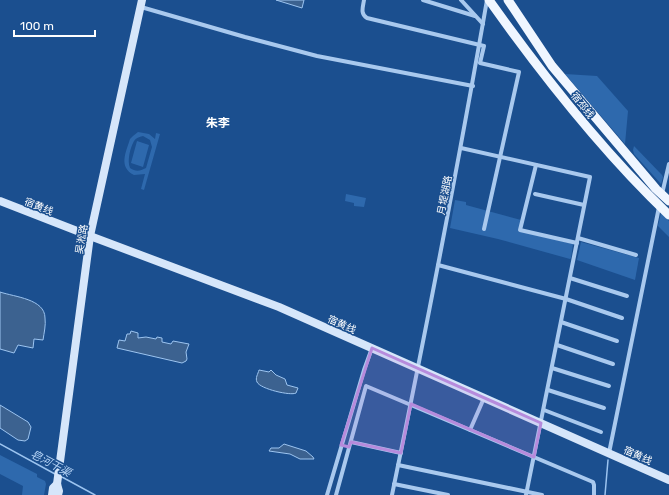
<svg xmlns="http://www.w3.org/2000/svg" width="669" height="495" viewBox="0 0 669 495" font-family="Rubik,'Noto Sans SC',sans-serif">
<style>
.green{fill:#2e69ad;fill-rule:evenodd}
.water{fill:#3c6290;stroke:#9cc4f0}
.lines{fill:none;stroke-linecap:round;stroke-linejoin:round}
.stream{stroke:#9cc4f0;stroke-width:1.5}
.street{stroke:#a9c9ee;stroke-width:4}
.secondary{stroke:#d6e6fa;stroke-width:8}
.primary{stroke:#f0f6ff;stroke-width:9}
.marked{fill:#b68bdc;fill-opacity:0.2;stroke:#b68bdc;stroke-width:3;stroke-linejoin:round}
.labels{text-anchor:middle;stroke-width:3;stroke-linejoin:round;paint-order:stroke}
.street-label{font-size:10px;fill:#fff;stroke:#1b4f8f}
.water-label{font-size:11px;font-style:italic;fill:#b5d3f5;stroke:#1b4f8f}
.quarter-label{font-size:12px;font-weight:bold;fill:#fff;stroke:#1b4f8f}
</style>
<rect width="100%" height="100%" fill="#1b4f8f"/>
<!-- green -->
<g class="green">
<polygon points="565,74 597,76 628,111 625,144"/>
<path d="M138,132L149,134L155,139L156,133L160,134L144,190L141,189L145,174L134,175C118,167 126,152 130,139L133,136ZM143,136L150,140L152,147L146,168C140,171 136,172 130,168C127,161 130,148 134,141C136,138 139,137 143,136Z"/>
<polygon points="137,141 149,145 143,167 131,163"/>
<polygon points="634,146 662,175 663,177 661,184 634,154 633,150"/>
<polygon points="346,194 366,198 364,207 354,206 354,203 345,201"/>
<polygon points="455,200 466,202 466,205 521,220 519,231 573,244 571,258 570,259 498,239 450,228"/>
<polygon points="661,213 669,221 669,237 658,226"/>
<polygon points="581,242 639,258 635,280 577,260"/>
<polygon points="0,455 37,474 37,477 45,481 46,484 44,495 22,495 23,486 0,474"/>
</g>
<!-- water -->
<g class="water">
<polygon points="276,0 304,0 302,8"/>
<path d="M0,292C15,297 45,299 45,318C46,325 44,333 43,340L34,339L33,348L18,345L14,353L0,349Z"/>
<polygon points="131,331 138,333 138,338 146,337 156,339 157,337 162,338 162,342 171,344 173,341 189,344 186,352 187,359 186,361 182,363 117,348 119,340 125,341 127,334 130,334"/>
<path d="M259,370L269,372L271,370L276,375L285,379L287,385L298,388L296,393C291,396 260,389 257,382C255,378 258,374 259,370Z"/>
<polygon points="0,405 28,422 31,427 28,439 25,441 18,440 0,428"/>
<polygon points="284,444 306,451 313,457 314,459 300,459 290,454 269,451 271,448 279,448"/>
</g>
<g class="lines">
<!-- stream -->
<g class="stream">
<polyline points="0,444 55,474"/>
<polyline points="62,477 95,495"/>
<polyline points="605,495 608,460"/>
</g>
<!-- street -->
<g class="street">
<path d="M364,0C363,7 360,14 367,18L484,46L480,63L519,72L484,229"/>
<polyline points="423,0 475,16"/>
<polyline points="461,0 483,24"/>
<polyline points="141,7 245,37 317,56 473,86"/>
<polyline points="461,148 590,177 526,495"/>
<polyline points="536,165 520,230 577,243"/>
<polyline points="535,194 584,205"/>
<polyline points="662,194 669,164"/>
<polyline points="578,238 636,255"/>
<polyline points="438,265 566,299 622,318"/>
<polyline points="570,278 627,296"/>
<polyline points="561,322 617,341"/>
<polyline points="557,345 613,364"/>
<polyline points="552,368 609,386"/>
<polyline points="548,390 604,408"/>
<polyline points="544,410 601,432"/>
<polyline points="470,430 484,398"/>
<polyline points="351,442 401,453"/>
<polyline points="609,453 659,207"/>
<polyline points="398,465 542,495"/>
<polyline points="394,484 448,495"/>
<polyline points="327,495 364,370 372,348"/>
<polyline points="336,495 366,386 593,482 594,485 594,495"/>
<path d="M392,495C426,330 458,166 487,0"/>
</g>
<!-- secondary -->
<g class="secondary">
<polyline points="0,201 90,236 279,307 669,480"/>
<polyline points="52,495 53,488 57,484"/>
<polyline points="58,495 59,491 57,484 90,236 142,0"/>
</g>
<!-- primary -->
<g class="primary">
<path d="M489,0C543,76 601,150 669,215"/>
<polyline points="508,0 552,66 656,189 669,201"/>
</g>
</g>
<!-- marked area -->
<path class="marked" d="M372,348L541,423L534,457L411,404L401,453L351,442L349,447L341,445Z"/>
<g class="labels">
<!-- street labels -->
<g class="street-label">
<text transform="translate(583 105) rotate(51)" y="4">宿邳线</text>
<text transform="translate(444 195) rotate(-79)" y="4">月堤湖路</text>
<text transform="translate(39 206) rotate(22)" y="4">宿黄线</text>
<text transform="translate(81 239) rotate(-80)" y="4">吴淞路</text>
<text transform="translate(342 324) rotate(24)" y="4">宿黄线</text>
<text transform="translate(638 455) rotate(24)" y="4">宿黄线</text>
</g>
<!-- water labels -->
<g class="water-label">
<text transform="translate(51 463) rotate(28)" y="4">皂河干渠</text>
</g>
<!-- quarter labels -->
<g class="quarter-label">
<text x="218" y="127">朱李</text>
</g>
</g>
<!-- scale -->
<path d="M14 30v6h81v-6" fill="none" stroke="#ffffff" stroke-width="2"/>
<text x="20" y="30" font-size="12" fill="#ffffff" stroke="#1b4f8f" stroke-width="3" paint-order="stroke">100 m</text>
</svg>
